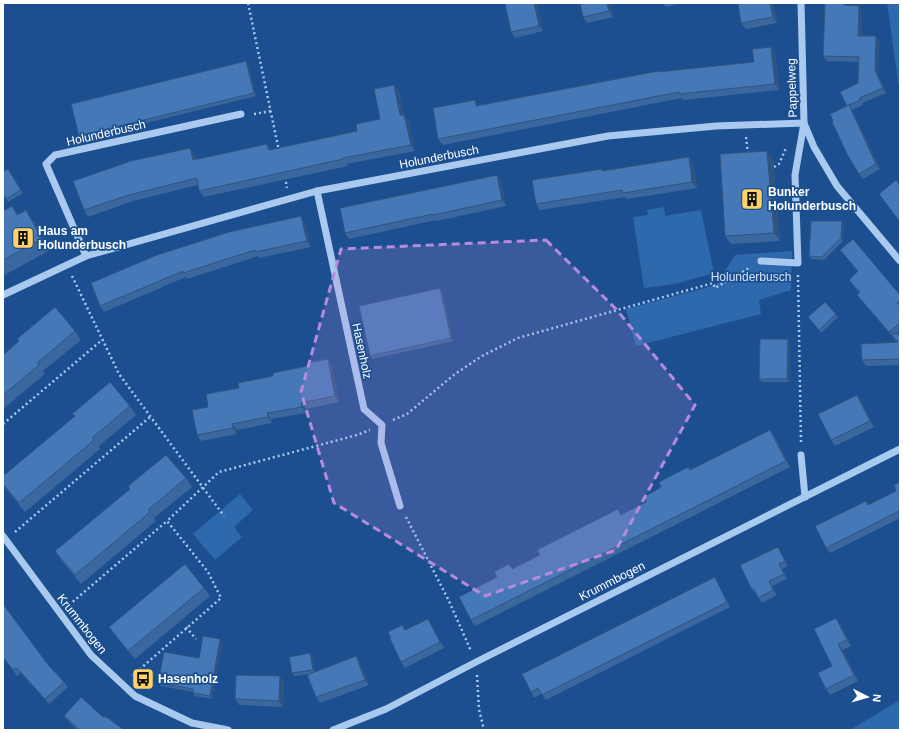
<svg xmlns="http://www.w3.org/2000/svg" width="903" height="733" viewBox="0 0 903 733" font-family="Arial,sans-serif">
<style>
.green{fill:#2e69ad}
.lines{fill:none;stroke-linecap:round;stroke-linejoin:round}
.path{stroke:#a9c9ee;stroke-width:2.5;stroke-dasharray:2 3;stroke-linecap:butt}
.minor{stroke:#a9c9ee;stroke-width:7}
.wall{fill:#3a679d}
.shaded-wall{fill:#305480}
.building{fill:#4478b7;stroke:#305480}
.marked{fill:#b68bdc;fill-opacity:0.2;stroke:#b68bdc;stroke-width:3;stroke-dasharray:8 5;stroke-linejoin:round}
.labels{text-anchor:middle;stroke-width:3.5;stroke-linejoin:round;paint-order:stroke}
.street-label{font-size:12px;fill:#fff;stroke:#1b4f8f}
.poi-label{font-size:12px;font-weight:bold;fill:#fff;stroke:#1b4f8f;text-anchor:start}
.park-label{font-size:12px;fill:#cfe3fa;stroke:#1b4f8f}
</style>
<rect width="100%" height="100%" fill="#1b4f8f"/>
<!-- green -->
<g class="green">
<polygon points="887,3 900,3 900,95"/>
<polygon points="664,207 665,216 701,210 714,273 675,284 644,288 633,217 648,215 647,210"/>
<polygon points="792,251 791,290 759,300 761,314 636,346 626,309 716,285 735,255"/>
<polygon points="240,494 253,510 234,527 242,537 215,560 193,534"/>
<polygon points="900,700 900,730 850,730"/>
</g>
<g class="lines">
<!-- path -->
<g class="path">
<polyline points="248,3 279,151"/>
<polyline points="254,114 271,111"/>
<polyline points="746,137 748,154"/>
<polyline points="774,167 779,164 786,148"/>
<polyline points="285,177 287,188"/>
<polyline points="798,275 801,444"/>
<polyline points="72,276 119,374 224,516"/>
<polyline points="393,420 407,414 455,374 482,356 518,338 713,283 715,288 751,267"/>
<polyline points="3,424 102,340"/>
<polyline points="406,517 449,601 471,651"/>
<polyline points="15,532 150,417"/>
<polyline points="69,605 167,521"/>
<polyline points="186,627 196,639"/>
<polyline points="477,675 479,709 484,730"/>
<polyline points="132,676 221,598 208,572 167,521 219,472 357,435 370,430"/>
</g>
<!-- minor -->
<g class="minor">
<polyline points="801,3 804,123 814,147 837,186 900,261"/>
<polyline points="317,191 364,409 382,425 381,443 400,506"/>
<polyline points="86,256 46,164 55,155 241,114"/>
<polyline points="3,295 86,256 317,191 608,136 716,126 804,123 795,175 798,263 761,261"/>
<polyline points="801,455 805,497"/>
<polyline points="3,536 91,655 135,696 192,723 228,730"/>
<polyline points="333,730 386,709 476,662 900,449"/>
</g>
</g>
<!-- wall -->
<g class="wall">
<polygon points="505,3 537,3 543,31 515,38 511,32"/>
<polygon points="610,3 613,17 587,23 583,17"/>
<polygon points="663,3 683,3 666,7"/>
<polygon points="773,3 777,23 746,29 741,23"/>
<polygon points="847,3 847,5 862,10 862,36 876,36 879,41 878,75 886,93 862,103 863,105 852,110 880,169 863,179 859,174 847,106 858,83 858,62 827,61 823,56"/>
<polygon points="771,47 775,53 779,90 684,100 682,98 443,145 438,139 478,105 659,72 754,62"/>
<polygon points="248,64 256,96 81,139 79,136"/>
<polygon points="399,91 404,115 409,121 415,151 347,164 348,166 204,197 199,191 198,185 133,201 88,217 84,210 194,154 196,159 271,150 357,131 380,119"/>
<polygon points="689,157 693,163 697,188 627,199 625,197 540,210 536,204 602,169 603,171"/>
<polygon points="773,159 780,241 731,244 725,236"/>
<polygon points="8,169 23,193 8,202 3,194"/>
<polygon points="497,175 501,181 506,206 437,221 436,220 349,239 345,233"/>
<polygon points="12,206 18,214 34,221 50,250 3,276 3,211"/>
<polygon points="305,222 311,247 259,258 258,256 187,279 186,277 104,312 100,306 157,255"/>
<polygon points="844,224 843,241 824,260 812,259 809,256"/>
<polygon points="840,250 900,295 900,330 896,334 900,334 900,365 866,366 862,360 897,342 860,299 857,295 859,293 849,280 858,272"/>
<polygon points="440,288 442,291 453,341 372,359 370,356"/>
<polygon points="836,314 838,317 821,333 808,317"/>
<polygon points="75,331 81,340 43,371 45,374 3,409 3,355 19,341"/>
<polygon points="790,342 789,382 762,382 759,379"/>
<polygon points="328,359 332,365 339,402 305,409 306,413 271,419 272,423 237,430 237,434 201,441 197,435 208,407 239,388 273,376 307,366"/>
<polygon points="857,395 861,401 874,427 835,446 831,440"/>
<polygon points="130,406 136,415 99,446 100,449 25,512 3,485 3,476"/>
<polygon points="774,435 790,467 475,626 471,620 497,577 509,564 513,569 646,502 661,487 688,467 690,470"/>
<polygon points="186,478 192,487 154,518 156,521 81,584 61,560 55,551"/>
<polygon points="900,482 900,518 830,553 826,548 866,501 868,505 896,491"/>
<polygon points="778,547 781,551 788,566 782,569 787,579 772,586 777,595 762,603 756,594 752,590"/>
<polygon points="718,583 730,607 546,700 541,694 534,698 531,692"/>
<polygon points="204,588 210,596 135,659 115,635 109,627"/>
<polygon points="840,624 851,646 843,650 858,681 830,695 826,689 832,666"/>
<polygon points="432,625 444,648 405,668 401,662 406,630"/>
<polygon points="222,642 212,699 195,696 193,693 193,692 161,686 158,683 199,658"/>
<polygon points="312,656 315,672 356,656 360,662 369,685 320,703 316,697 309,674 294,676 292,673"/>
<polygon points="3,657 49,666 64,682 68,687 49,704 21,673 17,676"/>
<polygon points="284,682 283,707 239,705 235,699"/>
<polygon points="64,716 104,718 124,730 77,730 68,721"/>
</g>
<!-- shaded-wall -->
<g class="shaded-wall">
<polygon points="534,3 537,3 543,31 539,26"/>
<polygon points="607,3 610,3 613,17 609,11"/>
<polygon points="770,3 773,3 777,23 773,17"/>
<polygon points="844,3 847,3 847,10 844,5"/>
<polygon points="859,6 862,10 862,41 858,36"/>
<polygon points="876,36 879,41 878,75 886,93 883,88 875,70"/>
<polygon points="771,47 775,53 779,90 775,84"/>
<polygon points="246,61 248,64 256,96 254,93"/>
<polygon points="394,85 399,91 405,122 400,115"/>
<polygon points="475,100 479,106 476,106"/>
<polygon points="849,105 852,110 880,169 876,164"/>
<polygon points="404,115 409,121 415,151 411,145"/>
<polygon points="267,144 272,150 269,150"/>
<polygon points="190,148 194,154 197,166 193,160"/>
<polygon points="767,151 773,159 780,241 774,233"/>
<polygon points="689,157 693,163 697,188 692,182"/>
<polygon points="497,175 501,181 506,206 502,200"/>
<polygon points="26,210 34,221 50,250 42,239"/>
<polygon points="301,216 305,222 311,247 307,241"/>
<polygon points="842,221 844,224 843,241 841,238"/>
<polygon points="440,288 442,291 453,341 451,338"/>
<polygon points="788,339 790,342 789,382 787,379"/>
<polygon points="328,359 332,365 339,402 335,396"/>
<polygon points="857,395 861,401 874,427 870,421"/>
<polygon points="301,403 305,409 306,413 302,407"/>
<polygon points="267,413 271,419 272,423 268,417"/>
<polygon points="232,424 237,430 237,434 233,428"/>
<polygon points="770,430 774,435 790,467 786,461"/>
<polygon points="778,547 781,551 788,566 785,561"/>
<polygon points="779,564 782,569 787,579 784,574"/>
<polygon points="769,581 772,586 777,595 773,590"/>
<polygon points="836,618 840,624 851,646 847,640"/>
<polygon points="428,619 432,625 444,648 440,642"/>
<polygon points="220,639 222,642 212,699 210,696"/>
<polygon points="838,644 843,650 858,681 854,675"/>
<polygon points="310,653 312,656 315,673 313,670"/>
<polygon points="356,656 360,662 369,685 365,680"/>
<polygon points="280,676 284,682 283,707 279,701"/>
</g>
<!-- building -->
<g class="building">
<polygon points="505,3 534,3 539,26 511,32"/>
<polygon points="580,3 607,3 609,11 583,17"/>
<polygon points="738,3 770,3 773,17 741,23"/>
<polygon points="825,3 844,3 844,5 859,6 858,36 876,36 875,70 883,88 859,98 860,100 847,106 840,92 858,83 859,57 823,56"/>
<polygon points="771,47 775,84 679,94 679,92 438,139 433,108 475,100 476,106 658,71 658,72 754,62 752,49"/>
<polygon points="246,61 254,93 79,136 71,104"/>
<polygon points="394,85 400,115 404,115 411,145 343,158 343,159 199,191 197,178 129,195 84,210 73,181 131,161 190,148 193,160 267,144 269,150 357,131 356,124 380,119 374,89"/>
<polygon points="849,105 876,164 859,174 848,156 832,122 833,121 830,114"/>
<polygon points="767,151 774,233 725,236 720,154"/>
<polygon points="689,157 692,182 623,193 622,190 536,204 532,180 602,169 602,171"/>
<polygon points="8,169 21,190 6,199 3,194 3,172"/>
<polygon points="497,175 502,200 433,215 433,214 345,233 340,208"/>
<polygon points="896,180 900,186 900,222 879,194"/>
<polygon points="12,206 17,215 26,210 42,239 3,260 3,211"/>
<polygon points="301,216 307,241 255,252 255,250 183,273 183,271 100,306 91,283 157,255 229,232"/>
<polygon points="811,221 842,221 841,238 822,257 809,256"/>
<polygon points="853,239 900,295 900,300 897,303 900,306 900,323 889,332 857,295 860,292 849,280 858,271 840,250"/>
<polygon points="440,288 451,338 370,356 359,306"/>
<polygon points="825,302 836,314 819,330 808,317"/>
<polygon points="55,307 75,331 37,363 39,365 3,395 3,355 19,341 17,339"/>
<polygon points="891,334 900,334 900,359 862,360 861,344 898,342"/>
<polygon points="760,339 788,339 787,379 759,379"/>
<polygon points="328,359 335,396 301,403 302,407 267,413 268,417 232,424 233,428 197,435 192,410 208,407 206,394 239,388 238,383 273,376 273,373 307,366 307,363"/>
<polygon points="110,382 130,406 92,438 94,440 19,503 3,484 3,476 75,416 72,414"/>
<polygon points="857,395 870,421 831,440 818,414"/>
<polygon points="770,430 786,461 471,620 459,597 497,577 494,572 509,564 512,569 540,555 537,550 618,509 621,515 646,502 644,497 661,487 659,482 688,467 690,470"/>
<polygon points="166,455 186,478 148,510 150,512 75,575 55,551 130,489 128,486"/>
<polygon points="900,482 900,509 899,510 899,511 826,548 815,526 866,501 868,505 896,491 894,485"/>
<polygon points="778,547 785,561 779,564 784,574 769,581 773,590 758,598 754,589 752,590 740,565"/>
<polygon points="185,564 204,588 128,651 109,627"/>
<polygon points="715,577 727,602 542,695 538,688 531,692 522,674"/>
<polygon points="3,604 49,666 64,682 45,699 17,668 13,670 3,657"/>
<polygon points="836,618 847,640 838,644 854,675 826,689 818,673 832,666 814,629"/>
<polygon points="428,619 440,642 401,662 390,639 391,638 388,632 402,625 405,630"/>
<polygon points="203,636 220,639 210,696 193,693 193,689 158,683 164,652 199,658"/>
<polygon points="310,653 313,670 292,673 289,657"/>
<polygon points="356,656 365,680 316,697 307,675"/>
<polygon points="236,675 280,676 279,701 235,699"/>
<polygon points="81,697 104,718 105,716 124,730 80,730 64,716"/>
</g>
<!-- marked area -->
<path class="marked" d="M546,240L616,309L695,405L616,550L485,596L334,503L301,392L341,249Z"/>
<!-- icons -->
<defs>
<g id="building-square" transform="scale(1.15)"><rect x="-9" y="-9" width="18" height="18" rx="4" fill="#ffd166" stroke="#1b4f8f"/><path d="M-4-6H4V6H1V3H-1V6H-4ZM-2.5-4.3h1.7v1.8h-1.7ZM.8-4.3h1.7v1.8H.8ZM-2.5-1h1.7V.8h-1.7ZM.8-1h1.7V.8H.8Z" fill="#111"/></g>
<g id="bus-square" transform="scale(1.15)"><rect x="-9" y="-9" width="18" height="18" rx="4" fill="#ffd166" stroke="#1b4f8f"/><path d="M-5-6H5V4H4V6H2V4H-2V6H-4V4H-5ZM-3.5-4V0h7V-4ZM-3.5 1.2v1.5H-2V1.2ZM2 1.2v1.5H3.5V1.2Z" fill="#111"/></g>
</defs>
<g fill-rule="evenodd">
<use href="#building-square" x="752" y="199"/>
<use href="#building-square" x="23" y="238"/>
<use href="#bus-square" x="143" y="679"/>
</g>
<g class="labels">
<!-- street labels -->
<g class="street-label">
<text transform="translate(792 88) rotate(-92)" y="4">Pappelweg</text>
<text transform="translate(106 133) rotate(-13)" y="4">Holunderbusch</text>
<text transform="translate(439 157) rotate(-11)" y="4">Holunderbusch</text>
<text transform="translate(362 351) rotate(78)" y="4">Hasenholz</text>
<text transform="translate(612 581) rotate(-27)" y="4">Krummbogen</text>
<text transform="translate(82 624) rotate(52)" y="4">Krummbogen</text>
</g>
<!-- poi labels -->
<g class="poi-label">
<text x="768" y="196">Bunker<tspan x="768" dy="14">Holunderbusch</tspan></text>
<text x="38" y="235">Haus am<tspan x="38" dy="14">Holunderbusch</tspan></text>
<text x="158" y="683">Hasenholz</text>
</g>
<!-- park labels -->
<g class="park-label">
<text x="751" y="281">Holunderbusch</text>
</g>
</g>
<!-- border -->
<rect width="903" height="733" fill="none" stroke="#ffffff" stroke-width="8"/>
<!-- north arrow -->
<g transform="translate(867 697) rotate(96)" stroke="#1b4f8f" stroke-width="3" paint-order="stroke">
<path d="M0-3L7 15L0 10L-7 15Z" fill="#ffffff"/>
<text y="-6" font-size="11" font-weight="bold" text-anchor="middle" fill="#ffffff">N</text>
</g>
</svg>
